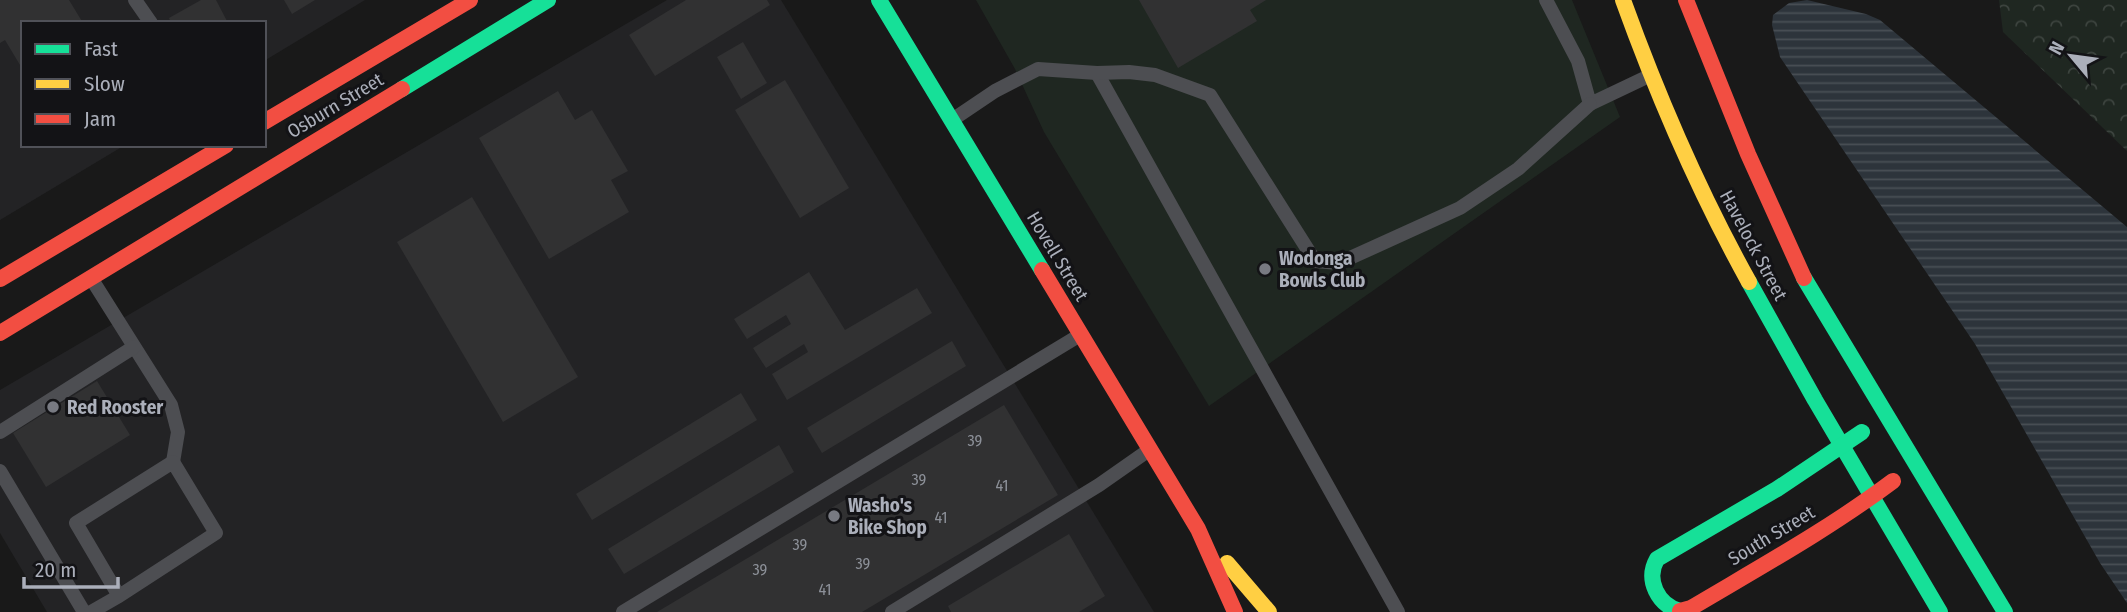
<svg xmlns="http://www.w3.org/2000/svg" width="2127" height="612" viewBox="0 0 2127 612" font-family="'Fira Sans Condensed',sans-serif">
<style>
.built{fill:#232325}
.green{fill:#1f2721}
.forest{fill:url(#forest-crowns)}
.water{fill:url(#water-rules)}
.building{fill:#313132}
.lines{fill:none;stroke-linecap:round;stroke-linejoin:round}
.lane{stroke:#4d4e52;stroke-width:14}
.fast{stroke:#16e098;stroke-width:16}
.slow{stroke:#ffcf43;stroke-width:16}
.jam{stroke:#f24e42;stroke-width:16}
.poi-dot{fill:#787a82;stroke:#131316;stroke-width:2.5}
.labels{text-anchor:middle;stroke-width:6;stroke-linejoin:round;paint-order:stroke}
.number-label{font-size:16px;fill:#8c9098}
.street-label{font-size:19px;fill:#abafba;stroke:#131316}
.poi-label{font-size:19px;font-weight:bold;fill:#abafba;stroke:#131316;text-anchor:start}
</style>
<defs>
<pattern id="forest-crowns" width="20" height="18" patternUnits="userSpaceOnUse" patternTransform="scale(1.75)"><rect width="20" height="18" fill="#1f2721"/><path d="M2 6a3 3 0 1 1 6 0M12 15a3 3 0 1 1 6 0" fill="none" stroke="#3d443f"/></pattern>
<pattern id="water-rules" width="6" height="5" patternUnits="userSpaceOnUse" patternTransform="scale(1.75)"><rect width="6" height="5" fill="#2d343b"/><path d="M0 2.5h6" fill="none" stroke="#494f55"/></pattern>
</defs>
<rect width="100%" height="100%" fill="#191919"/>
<!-- built -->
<g class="built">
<polygon points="0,0 365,0 264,61 264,23 23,23 23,145 125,145 0,220"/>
<polygon points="667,0 781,0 1154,612 47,612 0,533 0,390"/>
</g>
<!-- green -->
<polygon class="green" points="976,0 1572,0 1620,117 1209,406 1044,132 1015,69"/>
<!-- forest -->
<polygon class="forest" points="1999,0 2127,0 2127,151 2003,32"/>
<!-- water -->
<polygon class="water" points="1807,0 1866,14 1880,20 2127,227 2127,603 2100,563 1975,344 1780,57 1772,25 1773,15 1789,3"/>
<!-- building -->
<g class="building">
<polygon points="0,0 69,0 83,23 23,23 23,70 5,40 0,43"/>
<polygon points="201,0 216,0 228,23 171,23 169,18"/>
<polygon points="284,0 315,0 292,14"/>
<polygon points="686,0 767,0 770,5 655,76 629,35"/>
<polygon points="1139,0 1266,0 1250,10 1257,21 1178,68"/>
<polygon points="743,42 767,83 741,99 717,57"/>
<polygon points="785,80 849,188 800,218 735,110"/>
<polygon points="558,91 575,120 592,110 628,171 611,180 629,212 549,259 479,138"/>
<polygon points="472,197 578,377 503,422 397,242"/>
<polygon points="809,272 845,330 917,288 932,313 787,400 772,374 808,352 804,344 766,368 753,348 791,324 786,315 747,339 734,319"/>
<polygon points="952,341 966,366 822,453 807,428"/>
<polygon points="97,381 130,435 46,487 13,433"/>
<polygon points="741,393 757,420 592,520 576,494"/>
<polygon points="1004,405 1058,495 862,612 657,612"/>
<polygon points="779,445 794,472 624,574 608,549"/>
<polygon points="1069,534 1105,596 1079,612 951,612 948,606"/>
</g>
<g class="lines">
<!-- lane -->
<g class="lane">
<polyline points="135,0 151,23"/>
<polyline points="1546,0 1578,61 1590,104 1651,75"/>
<polyline points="1097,73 1398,612"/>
<polyline points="952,120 995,91 1038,69 1097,73 1129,72 1155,75 1210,95 1315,261 1339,263 1460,208 1518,169 1590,104"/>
<polyline points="91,278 171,405 178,432 173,462"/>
<polyline points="0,432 134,347"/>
<polyline points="0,471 84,612"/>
<polyline points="91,612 119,596 216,533 173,462 76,523 119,596"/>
<polyline points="623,612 1080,335"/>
<polyline points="892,612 1099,485 1149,450"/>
</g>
<!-- fast -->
<g class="fast">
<polyline points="879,0 1042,270"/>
<polyline points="402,89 548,0"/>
<polyline points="1804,278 2005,612"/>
<polyline points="1749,282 1815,400 1940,612"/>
<path d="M1680,611C1658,605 1645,580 1657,559L1777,489L1862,432"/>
</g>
<!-- slow -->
<g class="slow">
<path d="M1623,0C1658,97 1699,192 1749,282"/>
<polyline points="1227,563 1269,612"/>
</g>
<!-- jam -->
<g class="jam">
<polyline points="1686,0 1748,154 1804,278"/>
<polyline points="264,122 470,0"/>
<polyline points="1042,270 1198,529 1235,612"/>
<polyline points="0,279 226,145"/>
<polyline points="0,333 402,89"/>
<path d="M1680,611L1691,608C1760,567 1829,529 1893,481"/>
</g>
</g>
<!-- markers -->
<g class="poi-dot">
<circle cx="1265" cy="269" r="7"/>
<circle cx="53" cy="407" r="7"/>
<circle cx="834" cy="516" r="7"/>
</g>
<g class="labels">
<!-- number labels -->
<g class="number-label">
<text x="975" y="446">39</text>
<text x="919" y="485">39</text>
<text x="1002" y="491">41</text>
<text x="941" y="523">41</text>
<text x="800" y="550">39</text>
<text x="863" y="569">39</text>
<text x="760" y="575">39</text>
<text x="825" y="595">41</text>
</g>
<!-- street labels -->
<g class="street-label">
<text transform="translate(335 105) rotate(-31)" y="7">Osburn Street</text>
<text transform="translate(1754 245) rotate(62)" y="7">Havelock Street</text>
<text transform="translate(1058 256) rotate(59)" y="7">Hovell Street</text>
<text transform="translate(1771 535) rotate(-31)" y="7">South Street</text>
</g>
<!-- poi labels -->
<g class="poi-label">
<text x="1279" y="265">Wodonga<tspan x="1279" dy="22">Bowls Club</tspan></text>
<text x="67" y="414">Red Rooster</text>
<text x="848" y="512">Washo's<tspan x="848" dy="22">Bike Shop</tspan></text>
</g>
</g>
<!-- legend -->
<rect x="21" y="21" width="245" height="126" fill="#131316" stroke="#505158" stroke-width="2"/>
<rect x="35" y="44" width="35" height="10" fill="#16e098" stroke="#505158" stroke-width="2"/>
<text x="84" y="56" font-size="21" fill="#abafba">Fast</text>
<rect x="35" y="79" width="35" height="10" fill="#ffcf43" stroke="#505158" stroke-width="2"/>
<text x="84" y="91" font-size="21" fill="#abafba">Slow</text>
<rect x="35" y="114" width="35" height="10" fill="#f24e42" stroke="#505158" stroke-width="2"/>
<text x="84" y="126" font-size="21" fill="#abafba">Jam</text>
<!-- north arrow -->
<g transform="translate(2071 56) rotate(299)" stroke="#131316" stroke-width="5" paint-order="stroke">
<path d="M0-5L12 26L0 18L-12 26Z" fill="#abafba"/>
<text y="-10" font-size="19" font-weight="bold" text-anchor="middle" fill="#abafba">N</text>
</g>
<!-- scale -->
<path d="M24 577v10h94v-10" fill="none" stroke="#abafba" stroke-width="3.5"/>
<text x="35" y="577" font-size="21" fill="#abafba" stroke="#131316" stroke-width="5" paint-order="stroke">20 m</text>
</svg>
